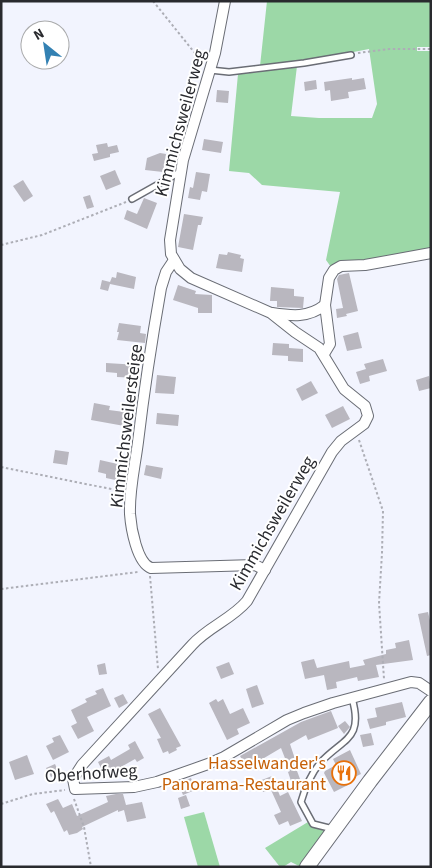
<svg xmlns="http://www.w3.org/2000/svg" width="432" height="868" viewBox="0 0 432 868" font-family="'Source Sans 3',sans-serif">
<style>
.green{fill:#9cd8a7;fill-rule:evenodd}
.building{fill:#b9b7bf}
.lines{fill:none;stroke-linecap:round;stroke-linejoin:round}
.lane-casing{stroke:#6a6d75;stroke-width:8}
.street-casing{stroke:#6a6d75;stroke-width:12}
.secondary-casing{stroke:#6a6d75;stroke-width:16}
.path{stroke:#adaeb6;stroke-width:2;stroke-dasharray:2.5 2.5;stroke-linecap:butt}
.lane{stroke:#fff;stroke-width:5}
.street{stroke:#fff;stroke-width:10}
.secondary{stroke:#fff;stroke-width:14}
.labels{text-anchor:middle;stroke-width:4;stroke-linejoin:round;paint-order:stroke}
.street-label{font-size:18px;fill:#292a2e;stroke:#fff}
.food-label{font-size:18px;fill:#c56008;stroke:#fff;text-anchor:end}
</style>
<rect width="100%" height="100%" fill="#f2f4fe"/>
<!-- green -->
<g class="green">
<path d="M267,1H431V47H417V51H431V251L331,267L326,260L340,192L262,185L249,173L229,171L238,74L261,72L260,66ZM369,49L377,104L372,118H319L291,116L297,66L318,59Z"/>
<polygon points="204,812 220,867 198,867 184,817"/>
<polygon points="308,822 312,827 325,831 301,867 291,862 283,867 280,867 265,848"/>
</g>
<!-- building -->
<g class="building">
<polygon points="352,78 352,80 364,78 366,89 348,92 349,98 331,101 330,90 325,91 324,82"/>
<polygon points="316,80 317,89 305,91 304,82"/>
<polygon points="217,90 229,91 228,103 216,102"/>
<polygon points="204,139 223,142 221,153 202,150"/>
<polygon points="107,143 108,147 117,145 119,152 110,154 110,157 94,161 92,154 98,153 96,145"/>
<polygon points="160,153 166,154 163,172 145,170 147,158"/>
<polygon points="115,170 121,184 106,190 100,176"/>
<polygon points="196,172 210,174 207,192 202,191 200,200 188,198 190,187 193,188"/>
<polygon points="23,180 33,196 24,202 13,186"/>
<polygon points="90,195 94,207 87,209 83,197"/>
<polygon points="144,198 157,203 147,229 124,219 127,210 137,214"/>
<polygon points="184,214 203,217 201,225 198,225 193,250 178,247"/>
<polygon points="228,252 241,255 240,258 244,259 242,272 216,268 219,254 227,255"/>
<polygon points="117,272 136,277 134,289 110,284 108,291 100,289 102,280 110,282 112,277 116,278"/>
<polygon points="349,273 358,311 346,314 347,316 337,318 336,309 343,308 337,279 339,275"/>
<polygon points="178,285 196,291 195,294 212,295 212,313 198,313 198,308 173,300"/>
<polygon points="271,287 294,289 294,296 304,297 303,308 277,307 277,301 270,301"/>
<polygon points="119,323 141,326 140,333 146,334 145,343 117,340 119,332 117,332"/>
<polygon points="358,332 362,348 347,351 343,336"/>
<polygon points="273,343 289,344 289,348 303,349 303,362 288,361 288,356 272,355"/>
<polygon points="383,359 387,371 369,376 370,381 360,384 356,372 366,369 364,364"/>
<polygon points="106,363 139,365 139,378 117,377 117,373 106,372"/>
<polygon points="157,375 176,377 174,394 155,393"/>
<polygon points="429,376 431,388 419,391 416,380"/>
<polygon points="311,381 318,393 302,401 296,389"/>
<polygon points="94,403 110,406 109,410 132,413 130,427 91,420"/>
<polygon points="343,406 350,419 332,428 325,415"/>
<polygon points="157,413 179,415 178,426 156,424"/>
<polygon points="55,450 69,452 67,465 53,463"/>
<polygon points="100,460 122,465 120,481 106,478 106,474 98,472"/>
<polygon points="146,465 163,468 161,479 144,475"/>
<polygon points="428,612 431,625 431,655 427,656 418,614"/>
<polygon points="409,640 413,660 376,665 379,677 358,681 357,677 336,682 337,688 327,690 324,675 305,679 301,662 314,659 317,668 349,661 350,668 365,665 363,660 386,654 386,650 396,648 395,643"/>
<polygon points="229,662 234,674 221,679 216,667"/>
<polygon points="105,663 107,674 99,675 97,665"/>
<polygon points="257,685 264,704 252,708 246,689"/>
<polygon points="103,688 111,706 87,717 94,731 78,739 71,726 77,723 71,710 87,702 85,699 97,694 95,691"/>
<polygon points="123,694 128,703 119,708 114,698"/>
<polygon points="216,699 218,702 223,699 230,714 243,708 250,723 237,729 239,734 227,740 209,703"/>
<polygon points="402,702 406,717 386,722 386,725 370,729 367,719 377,717 375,708"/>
<polygon points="160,708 181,746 176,748 177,750 169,754 168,751 163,753 157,739 161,738 148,714"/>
<polygon points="331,711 338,728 308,740 306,735 290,744 296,762 294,763 300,779 291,781 288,772 290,771 281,748 247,768 240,756 301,722"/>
<polygon points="345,721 350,727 344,734 338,726"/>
<polygon points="371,733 374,745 363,747 360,735"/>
<polygon points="60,735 69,752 53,760 46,746 54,742 52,738"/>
<polygon points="135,741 144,758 137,762 135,759 105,776 98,762 109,756 111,760 130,749 128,745"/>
<polygon points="350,750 361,774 346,781 348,785 334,792 324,773 325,771 336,765 333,759"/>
<polygon points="27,755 34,774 15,780 9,762"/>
<polygon points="55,764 59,773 51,777 46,768"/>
<polygon points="272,776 280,796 288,792 302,821 290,826 288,821 279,825 274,815 281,812 271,790 263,792 259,781"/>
<polygon points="191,778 195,790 183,795 178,783"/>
<polygon points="116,794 123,794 126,805 142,802 146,818 127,822 124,810 118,812 118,810 82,827 83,829 77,833 69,835 67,830 64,832 54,811 51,813 46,804 58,799 63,808 72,804 77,816 108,802 106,796"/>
<polygon points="186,795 190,806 181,809 178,798"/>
</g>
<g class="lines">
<!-- lane casing -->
<g class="lane-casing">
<g id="lane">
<polyline points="210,70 229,72 304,63 351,55"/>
<polyline points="132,199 180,172"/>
<path d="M333,829L313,824L301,802C305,788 311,774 320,763C343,738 364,740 352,698"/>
</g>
</g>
<!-- street casing -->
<g class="street-casing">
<g id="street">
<path d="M225,1L215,53L183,160L170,240L171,254L180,269L191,278L271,313L295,332L319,348L344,389L365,406L368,416L364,424L341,441L332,452L247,601C232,619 208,627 192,645L82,765L73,779L75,789L134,787L157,782L208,764L224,757L287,720L304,713L333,703L411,682L419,683L431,691"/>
<path d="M174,260L166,272L161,288C152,339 144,391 138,442C135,466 129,490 130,514C131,528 137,563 151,568L255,565L265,570"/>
<path d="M272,313C292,316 308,318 325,305"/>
<polyline points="324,354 330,344 325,305 329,278 334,270 341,266 365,265 431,253"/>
</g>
</g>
<!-- secondary casing -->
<g class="secondary-casing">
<polyline id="secondary" points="307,867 370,781 431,702"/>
</g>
<!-- path -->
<g class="path">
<polyline points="153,1 202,62"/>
<polyline points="358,53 389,49 431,49"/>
<polyline points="1,245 42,235 126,202"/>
<polyline points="359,440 383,511 382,553 379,603 384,679"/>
<polyline points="1,467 121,491"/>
<polyline points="150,576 158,669"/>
<polyline points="1,589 138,572"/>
<polyline points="74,799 84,827 91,867"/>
<polyline points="1,804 33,794 65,790"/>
</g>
<!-- lane -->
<use href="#lane" class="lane"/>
<!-- street -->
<use href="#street" class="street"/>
<!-- secondary -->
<use href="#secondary" class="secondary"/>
</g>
<!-- icons -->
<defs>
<g id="restaurant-ring" transform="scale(1.25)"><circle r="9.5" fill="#fff" stroke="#e8710a" stroke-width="1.5"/><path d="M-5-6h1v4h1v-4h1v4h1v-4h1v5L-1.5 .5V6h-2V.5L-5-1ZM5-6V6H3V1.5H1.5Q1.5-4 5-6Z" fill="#e8710a"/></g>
</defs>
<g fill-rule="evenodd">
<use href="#restaurant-ring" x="344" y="773"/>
</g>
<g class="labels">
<!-- street labels -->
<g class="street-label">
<text transform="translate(180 123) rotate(-75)" y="6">Kimmichsweilerweg</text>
<text transform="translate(126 426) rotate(-83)" y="6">Kimmichsweilersteige</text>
<text transform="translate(272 523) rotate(-60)" y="6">Kimmichsweilerweg</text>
<text transform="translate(91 773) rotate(-4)" y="6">Oberhofweg</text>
</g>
<!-- food labels -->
<g class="food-label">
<text x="326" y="769">Hasselwander's<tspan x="326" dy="21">Panorama-Restaurant</tspan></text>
</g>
</g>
<!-- border -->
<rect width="432" height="868" fill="none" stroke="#292a2e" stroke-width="5"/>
<!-- north arrow -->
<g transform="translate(45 45) rotate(330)"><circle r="24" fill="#ffffff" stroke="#a9aaab"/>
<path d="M0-4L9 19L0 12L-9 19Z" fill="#3381b3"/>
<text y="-8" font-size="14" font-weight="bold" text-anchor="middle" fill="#292a2e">N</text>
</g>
</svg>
